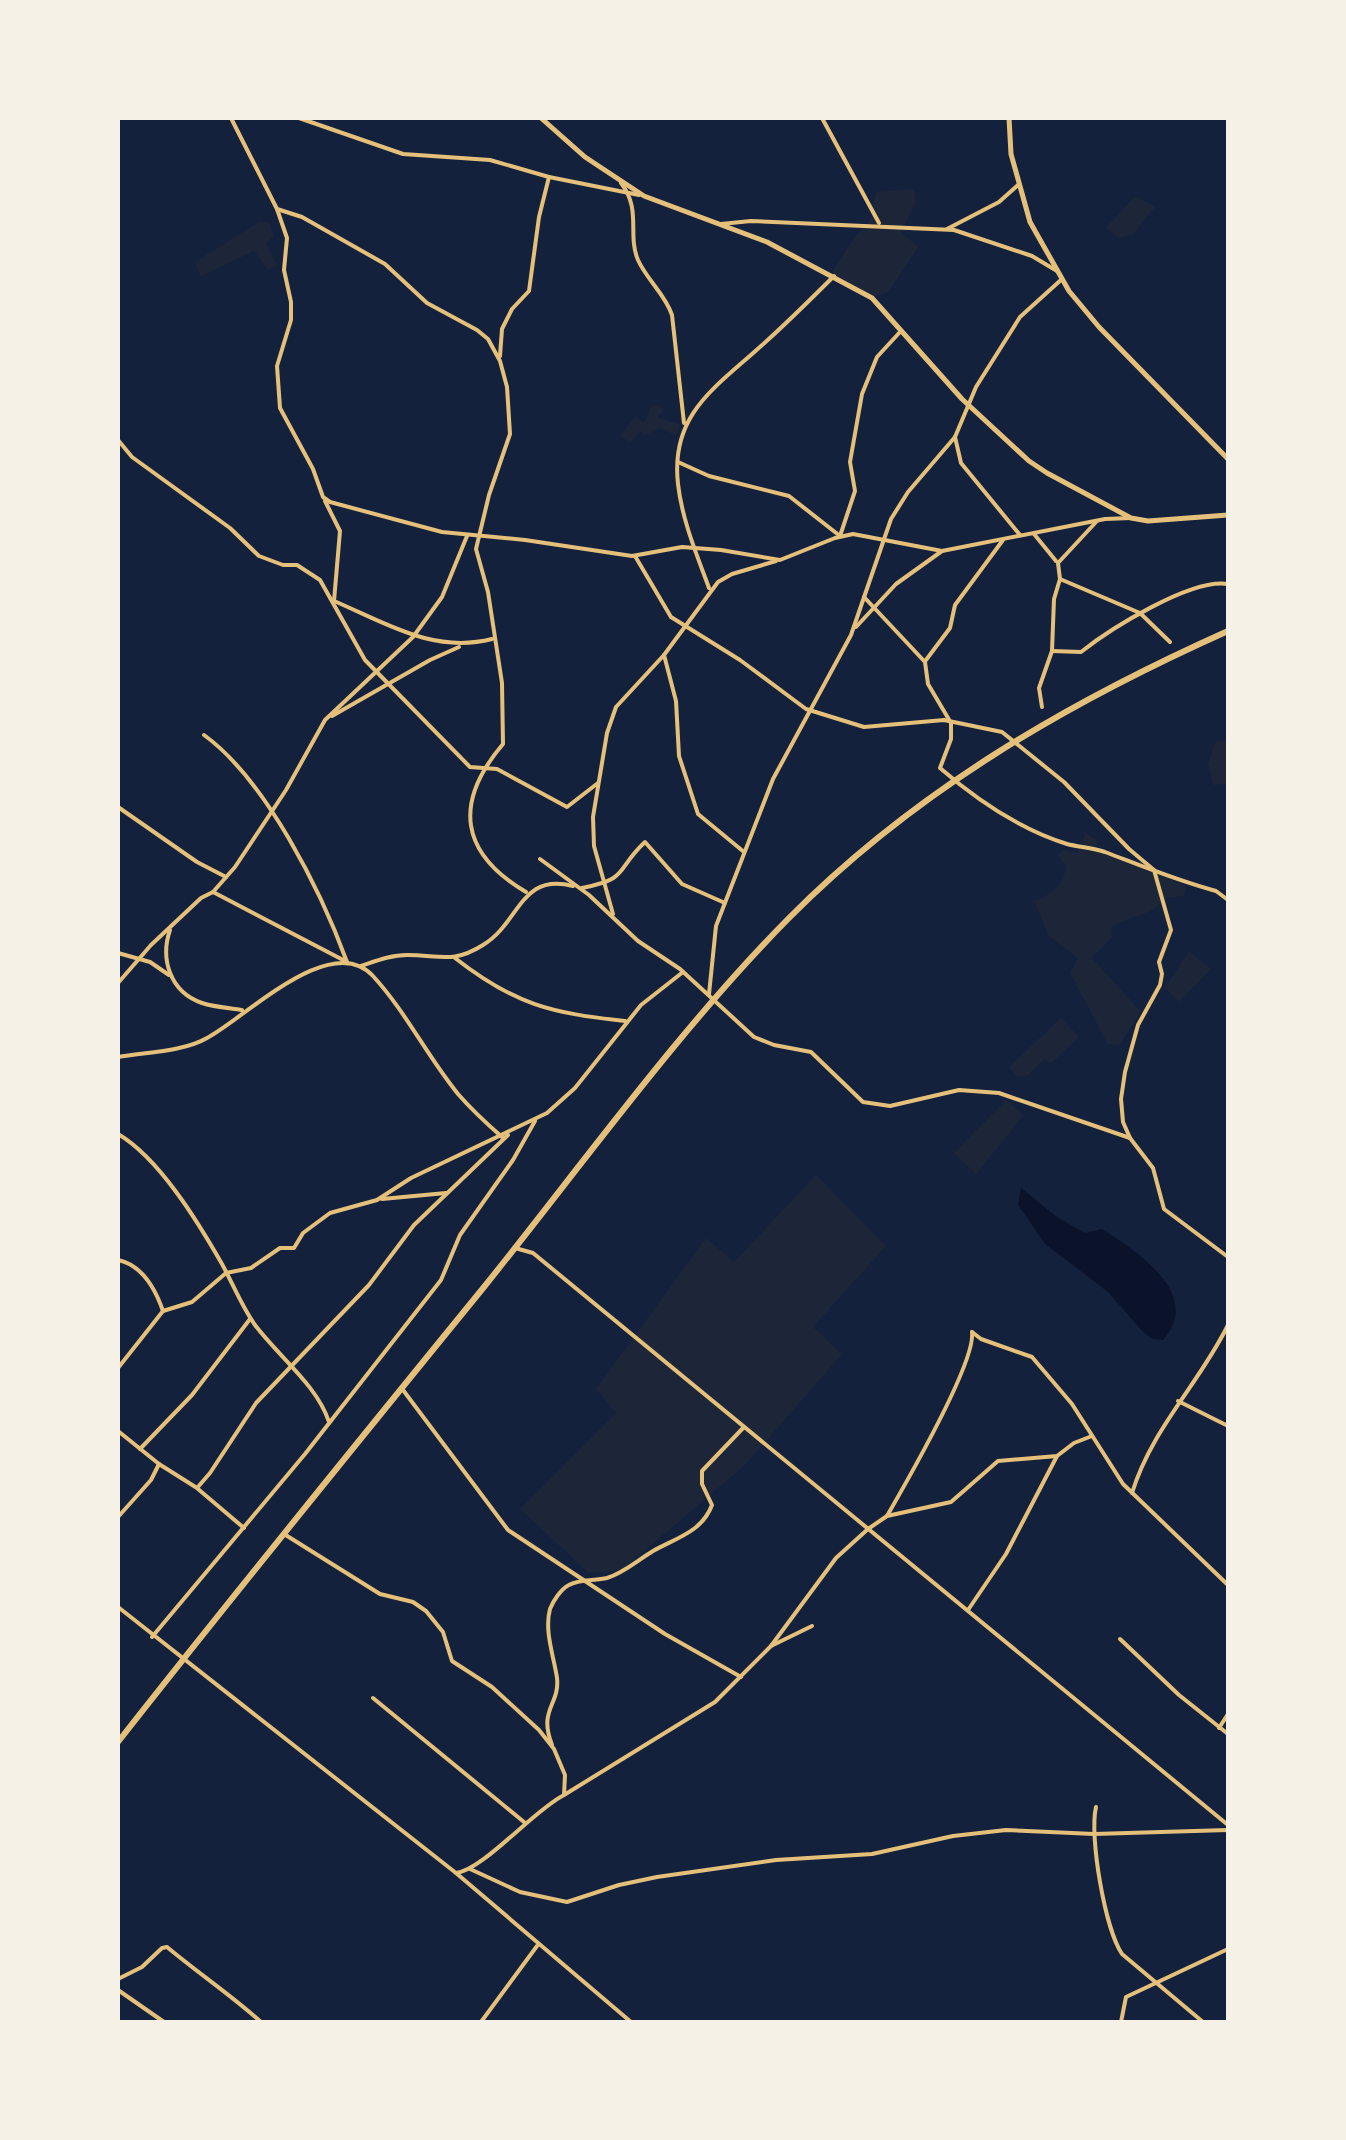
<svg xmlns="http://www.w3.org/2000/svg" width="1346" height="2140" viewBox="0 0 1346 2140" font-family="Spectral,serif">
<style>
.green{fill:#1d2539}
.water{fill:#0b132b}
.lines{fill:none;stroke-linecap:round;stroke-linejoin:round}
.minor{stroke:#e5c07b;stroke-width:4}
.tertiary{stroke:#e5c07b;stroke-width:5}
.primary{stroke:#e5c07b;stroke-width:6}
</style>
<rect width="100%" height="100%" fill="#14213d"/>
<!-- green -->
<g class="green">
<polygon points="914,189 915,203 901,232 918,247 888,292 872,298 831,274 853,239 871,219 876,192"/>
<polygon points="1135,196 1155,207 1132,235 1119,238 1106,228"/>
<polygon points="259,222 269,223 274,236 266,243 277,266 268,270 254,251 201,276 195,262"/>
<polygon points="652,405 659,405 664,410 658,416 660,419 680,424 677,435 659,429 645,435 640,431 630,443 620,435 636,416 642,422 645,421"/>
<polygon points="1228,740 1228,784 1213,785 1208,763 1216,742"/>
<path d="M1086,833L1097,840L1096,847L1187,886L1183,896L1165,898C1150,918 1129,915 1111,928L1112,937L1092,958L1141,1012L1119,1045L1108,1044L1070,973L1078,958L1048,935L1035,901C1052,894 1064,885 1066,866L1058,855L1064,850L1077,853Z"/>
<polygon points="1189,951 1211,969 1179,1002 1165,988"/>
<polygon points="1061,1018 1079,1037 1050,1064 1045,1059 1028,1075 1017,1077 1009,1067"/>
<polygon points="1006,1100 1024,1115 976,1174 954,1153"/>
<polygon points="816,1175 886,1246 813,1327 842,1354 746,1464 622,1570 589,1573 520,1509 616,1413 596,1389 706,1238 734,1262"/>
</g>
<!-- water -->
<path class="water" d="M1021,1188L1057,1217L1085,1233L1102,1229C1136,1251 1204,1294 1163,1340L1152,1339L1143,1332L1108,1292L1045,1244L1018,1205Z"/>
<g class="lines">
<!-- minor -->
<g class="minor">
<path d="M231,118L277,209L302,217L385,264L427,303L477,330L488,339L500,361L507,387L510,434L489,495L476,549L488,592L502,683L503,744C453,803 460,853 526,892"/>
<polyline points="299,118 403,154 490,160 549,177 639,195"/>
<polyline points="822,118 879,223"/>
<path d="M621,183C642,210 627,234 638,260C647,280 665,294 672,315L684,423"/>
<polyline points="277,209 287,238 284,270 291,302 291,320 277,366 280,408 313,469 323,497 330,502 442,532 525,540 632,556 682,547 721,550 780,560 835,538 853,534 942,551 1105,519 1131,518"/>
<polyline points="721,224 751,221 954,230 1032,256 1057,271"/>
<polyline points="947,229 999,202 1018,185"/>
<polyline points="500,356 502,329 512,309 529,291 539,217 549,177"/>
<polyline points="955,437 961,463 1020,535"/>
<polyline points="118,440 132,457 230,528 259,556 283,565 297,565 320,580 365,660 470,767 497,769 567,807 598,783"/>
<polyline points="678,462 709,476 789,496 840,536 855,491 850,462 862,394 877,357 900,332"/>
<path d="M325,501L340,531L334,601C386,623 433,654 492,639"/>
<polyline points="1034,534 1056,561"/>
<polyline points="635,556 671,617 740,660 806,709 864,727 944,720 1002,732 1064,782 1129,849 1154,870 1171,930 1159,962 1162,974 1160,985 1138,1025 1125,1072 1121,1099 1123,1122 1130,1138 1153,1168 1164,1209 1228,1257"/>
<polyline points="1060,579 1140,613 1170,642"/>
<path d="M709,588C697,555 682,520 678,484C670,414 716,387 761,346C786,324 810,300 834,276"/>
<path d="M864,597L925,662L928,684L951,723V739L940,768C978,801 1019,829 1067,844C1079,847 1093,848 1105,852C1142,866 1178,881 1216,891L1228,900"/>
<polyline points="856,627 896,584 942,551"/>
<path d="M1052,651L1081,652C1110,629 1191,578 1228,584"/>
<polyline points="664,655 676,701 679,756 698,814 744,852"/>
<polyline points="926,660 950,628 955,605 1003,540"/>
<polyline points="1042,707 1039,688 1052,651 1054,599 1060,579 1058,563 1097,521"/>
<polyline points="332,716 430,660 459,647"/>
<path d="M204,735C266,780 321,891 347,962L213,892"/>
<polyline points="118,807 197,862 226,877"/>
<polyline points="540,859 589,895 638,941 680,969 754,1037 774,1045 811,1052 863,1102 890,1106 959,1090 999,1093 1130,1138"/>
<path d="M582,888C631,878 614,871 645,842L682,884L725,903"/>
<polyline points="613,914 594,846 593,817 607,733 616,707 664,655 718,582 732,574 776,561"/>
<path d="M170,930C160,959 170,992 202,1003C214,1007 229,1008 242,1010"/>
<polyline points="118,953 150,962 169,975"/>
<path d="M455,958C515,1005 551,1013 625,1021"/>
<path d="M361,966C376,961 391,955 407,955C440,955 453,964 483,945C520,923 520,872 573,886"/>
<polyline points="118,983 151,945 201,898 213,892 235,867 286,790 325,720 413,637 442,597 467,536"/>
<polyline points="709,994 716,926 773,779 851,635 891,519 908,492 955,437 976,387 1020,317 1062,279"/>
<path d="M118,1057C145,1052 183,1052 207,1038C245,1018 331,930 373,976C406,1012 427,1056 458,1094C471,1109 486,1123 502,1137"/>
<path d="M118,1134C159,1158 198,1222 222,1264C233,1284 242,1307 255,1325C279,1357 317,1385 329,1422"/>
<polyline points="382,1199 446,1193"/>
<polyline points="515,1248 533,1253 1228,1825"/>
<path d="M118,1260C142,1265 155,1288 163,1311"/>
<polyline points="972,1332 981,1339 1032,1357 1072,1404 1123,1484 1228,1585"/>
<polyline points="118,1368 163,1311 192,1302 226,1273 251,1268 280,1248 294,1248 303,1233 330,1213 377,1200 411,1178 547,1113 575,1088 641,1005 683,972"/>
<polyline points="403,1390 508,1530 665,1634 741,1677"/>
<polyline points="1178,1401 1228,1426"/>
<polyline points="118,1431 159,1464"/>
<polyline points="140,1449 192,1395 250,1319"/>
<polyline points="198,1489 244,1528"/>
<path d="M1132,1493C1152,1428 1199,1384 1228,1325"/>
<polyline points="887,1516 951,1502 998,1461 1057,1456 1074,1443 1092,1436"/>
<polyline points="118,1517 151,1480 159,1464 197,1488 210,1473 256,1403 369,1285 414,1225 508,1135"/>
<path d="M284,1534L380,1594L413,1602L426,1611L443,1632L452,1661L492,1687L539,1730L554,1749L565,1775L564,1795C534,1810 483,1870 456,1873"/>
<polyline points="118,1607 456,1873 631,2022"/>
<polyline points="968,1610 1006,1554 1057,1456"/>
<polyline points="152,1637 305,1454 441,1280 460,1235 513,1160 535,1121"/>
<polyline points="1120,1639 1179,1695 1228,1734"/>
<polyline points="771,1646 812,1626"/>
<polyline points="373,1698 524,1822"/>
<polyline points="1219,1728 1228,1714"/>
<path d="M552,1745C538,1709 560,1705 557,1678C554,1657 544,1631 550,1609C553,1601 561,1589 569,1585C579,1579 595,1581 607,1578C624,1573 638,1560 653,1551C676,1538 702,1532 712,1505L702,1484V1471L744,1427"/>
<path d="M564,1795L715,1702L771,1646L836,1558L868,1529L887,1516C906,1483 976,1362 972,1332"/>
<path d="M1096,1807C1089,1836 1105,1929 1122,1954L1203,2022"/>
<polyline points="470,1869 520,1892 567,1902 619,1885 657,1877 776,1860 872,1854 953,1836 1006,1830 1094,1834 1228,1830"/>
<path d="M118,1979L142,1967L162,1948L167,1947C198,1973 231,1995 261,2022"/>
<polyline points="118,1990 164,2022"/>
<polyline points="481,2022 537,1946"/>
<polyline points="1121,2022 1126,1997 1228,1949"/>
</g>
<!-- tertiary -->
<g class="tertiary">
<polyline points="541,118 585,157 644,196 767,242 872,298 962,399 1029,461 1047,473 1131,518 1148,521 1228,515"/>
<polyline points="1009,118 1011,154 1030,222 1069,291 1099,327 1228,459"/>
</g>
<!-- primary -->
<path class="primary" d="M118,1742C238,1589 361,1438 484,1287C582,1165 680,1028 789,918C915,791 1067,703 1228,631"/>
</g>
<!-- border -->
<rect width="1346" height="2140" fill="none" stroke="#f6f1e7" stroke-width="240"/>
</svg>
